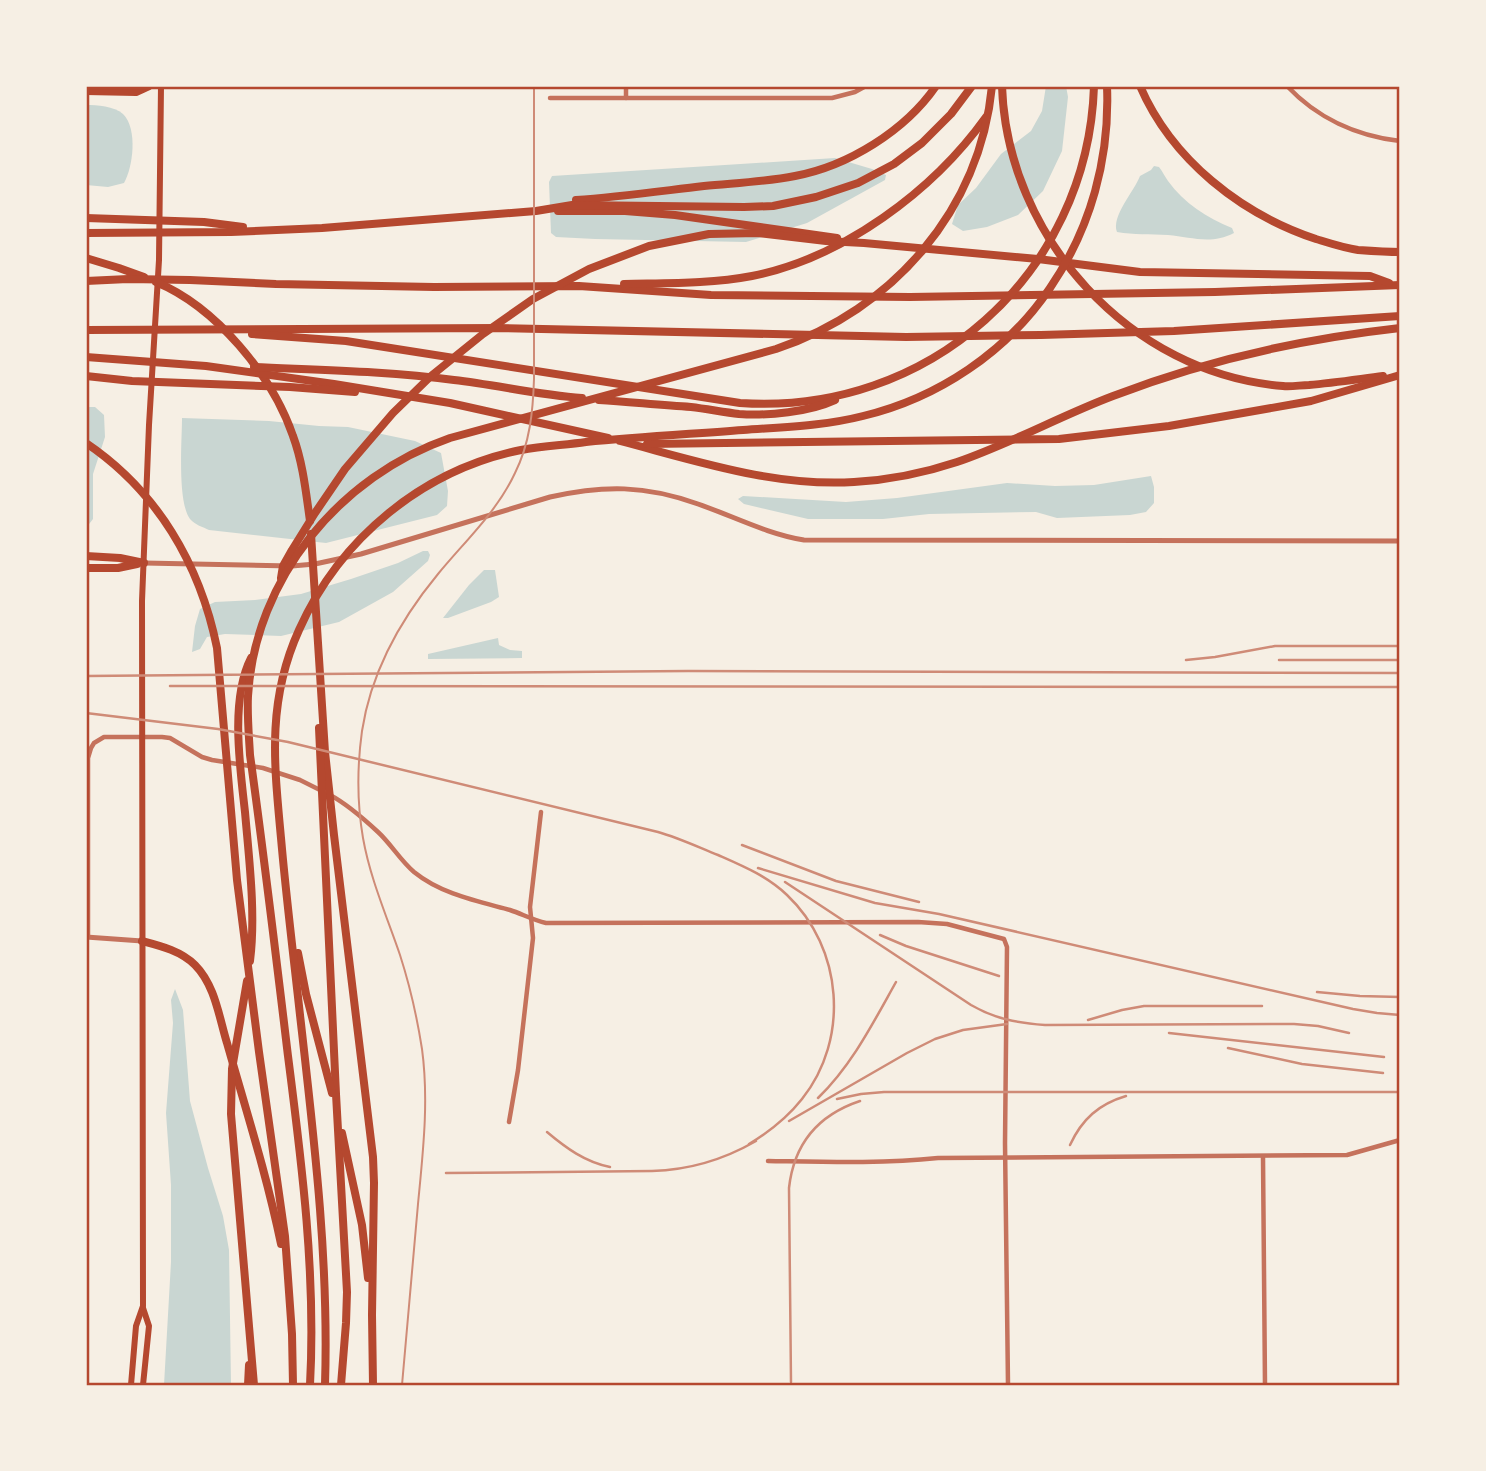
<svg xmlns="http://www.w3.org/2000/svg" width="1486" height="1471" viewBox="0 0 1486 1471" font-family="'Space Grotesk',sans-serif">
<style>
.water{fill:#c9d6d2}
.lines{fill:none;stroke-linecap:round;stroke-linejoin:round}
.minor{stroke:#c5725c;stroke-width:4.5}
.tertiary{stroke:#c5725c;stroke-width:5}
.secondary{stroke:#b5482f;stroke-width:6}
.motorway{stroke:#b5482f;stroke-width:8}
.tram{stroke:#cf8b77;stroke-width:2}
.rail{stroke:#cf8b77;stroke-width:2.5}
.neatline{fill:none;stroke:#b5482f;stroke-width:2.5}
</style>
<rect width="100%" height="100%" fill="#f6efe4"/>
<!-- water -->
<g class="water">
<polygon points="1046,86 1066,86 1068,97 1062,151 1043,191 1018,215 987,227 963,231 952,224 958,205 976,188 1001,154 1031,131 1042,111"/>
<path d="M86,105C97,105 114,106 123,114C138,129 133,167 124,183L108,187L86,185Z"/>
<polygon points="835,158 872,169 886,175 885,180 807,223 746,242 595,239 556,237 551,233 549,182 552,176"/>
<path d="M1154,166L1159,167C1163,172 1165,177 1168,181C1184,203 1207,218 1232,228L1234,233C1211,245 1191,237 1168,235C1150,234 1134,235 1117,232C1111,216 1134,192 1140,176L1151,170Z"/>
<polygon points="86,407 95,407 104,415 105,437 93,474 93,519 86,528"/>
<path d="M182,418L269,421L319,426L348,427L415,441L441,453L448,491L447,506L437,515L326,543L209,530C203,527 195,525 190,519C177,501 182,441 182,418Z"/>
<polygon points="1151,476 1154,487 1154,503 1146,512 1130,515 1057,518 1036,512 929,514 883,519 808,519 744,504 738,499 743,496 846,502 897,498 1007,483 1055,486 1094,485"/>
<polygon points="423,551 428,551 430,555 428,561 393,592 339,622 281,636 225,634 207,637 200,649 192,652 195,626 200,609 215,602 255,600 301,594 351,579 398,563"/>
<polygon points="484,570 495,570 499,597 491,602 448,618 443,618 469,585"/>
<polygon points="498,638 499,645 510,650 522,651 522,658 428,659 428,654"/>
<polygon points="175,989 183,1010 190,1101 208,1168 223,1216 229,1250 231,1385 164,1385 171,1262 171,1185 166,1113 173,1023 171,1000"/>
</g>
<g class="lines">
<!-- minor -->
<g class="minor">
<polyline points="626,86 626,98"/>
<path d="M1287,86C1317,118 1357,136 1400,141"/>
<polyline points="550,98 832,98 855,92 866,86"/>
<path d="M330,795C347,804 364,819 378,832C391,844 400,860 414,872C441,894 477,901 510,910C522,914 533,920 546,923L918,922L947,924L1004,939L1007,947L1005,1143L1008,1385"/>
<polyline points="88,937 88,758 91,748 94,743 104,737 162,737 170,738 202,757 212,760 263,768 300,780 322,791"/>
<polyline points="509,1122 518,1070 533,938 530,907 541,812"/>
<polyline points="1263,1157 1265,1385"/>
<path d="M768,1161C825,1162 882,1164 938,1158L1347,1155L1400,1140"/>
</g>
<!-- tertiary -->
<g class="tertiary">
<path d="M144,563L292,566L315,564L361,554L550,497C604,485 645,485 698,504C733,516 767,534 804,540L1400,541"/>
<polyline points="86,937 142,941"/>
</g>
<!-- secondary -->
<g class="secondary">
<polyline points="143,1308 149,1326 143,1385"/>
<polyline points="131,1385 136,1326 143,1306 142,601 149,425 159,260 161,86"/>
</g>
<!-- motorway -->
<g class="motorway">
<path d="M1002,86C1007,237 1130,374 1283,386C1291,387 1301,385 1309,385C1334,383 1359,379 1383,376"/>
<path d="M1140,86C1172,160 1241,214 1316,239C1329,243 1344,248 1358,250C1372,251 1386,252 1400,252"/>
<polyline points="86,91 136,92 149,86"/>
<path d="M576,200C619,197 661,191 704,186C734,183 765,182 795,176C848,166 905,131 936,86"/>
<polyline points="558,211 625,211 675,215 837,238"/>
<polyline points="86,218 204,222 243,227"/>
<polyline points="86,233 231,232 322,228 536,211 572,205 744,207 773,206 816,197 858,183 894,164 922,143 951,114 972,86"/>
<polyline points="86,258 119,268 144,277"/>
<polyline points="86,281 128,279 190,280 276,284 434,287 579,286 711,295 910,297 1215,292 1400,285"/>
<path d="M156,282C216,307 272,375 293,436C303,463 306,493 310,521"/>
<path d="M624,284C667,283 710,284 752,276C843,258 933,191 986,117"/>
<polyline points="86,330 497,328 906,337 1041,335 1174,331 1400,316"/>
<path d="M252,334L346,341L740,403C927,416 1088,275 1094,86"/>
<polyline points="86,357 206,366 334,384 450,403 608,438"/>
<path d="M254,367C320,370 388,371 454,380C497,385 539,395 582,398"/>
<polyline points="86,376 132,381 290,387 355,392"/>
<path d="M599,400C629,402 660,405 691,407C707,409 723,412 739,414C768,416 809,412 835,400"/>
<path d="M620,441C697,461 774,487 854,482C889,480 924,473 957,462C1010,444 1060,416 1113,396C1206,360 1302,339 1400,328"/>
<path d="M86,443C157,491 200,564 217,648L237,880L259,1052L285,1236L292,1334L293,1385"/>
<polyline points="647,444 1059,439 1169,426 1311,401 1400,375"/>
<polyline points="311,534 325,752 334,835 373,1157 374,1183 372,1315 373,1385"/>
<polyline points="86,556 120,558 144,563"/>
<polyline points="86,568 118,568 137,564"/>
<polyline points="281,578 283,566 292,550 315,513 345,469 393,413 431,376 483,334 533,299 589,269 649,246 709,234 758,233 826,241 864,243 1038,259 1140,272 1370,276 1389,283"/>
<polyline points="319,728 336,1094 347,1292 346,1323 341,1385"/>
<path d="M142,941C161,946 181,951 195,965C215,985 219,1017 227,1043C246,1110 267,1176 281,1244"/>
<polyline points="298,953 306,994 332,1093"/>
<path d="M250,961C256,914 249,859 245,812C240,767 230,699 251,658"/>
<polyline points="247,981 232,1069 231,1114 254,1385"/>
<polyline points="342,1133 362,1225 368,1278"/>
<polyline points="248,1385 249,1365"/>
<path d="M310,1385C316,1275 302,1165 288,1056C276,956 264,855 250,755C249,736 247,716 248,696C255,578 340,476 450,438L776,349C893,310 980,210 992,86"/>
<path d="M325,1385C329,1261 314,1138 300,1015C294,960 287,904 282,849C275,770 265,705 299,630C340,538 423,470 521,450C543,446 565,445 586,442C638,437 691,434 743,430C783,427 824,426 863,416C938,398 1007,352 1050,288C1091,228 1110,158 1107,86"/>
</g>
<!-- tram -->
<path class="tram" d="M402,1385C407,1325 413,1264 418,1204C423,1152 429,1101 422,1049C417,1017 410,986 400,955C387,917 370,878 363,838C357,803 357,767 362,731C371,672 400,620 438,574C465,541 497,512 515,473C530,443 533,411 534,379V86"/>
<!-- rail -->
<g class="rail">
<polyline points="1186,660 1215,657 1275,646 1400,646"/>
<polyline points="1279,660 1400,660"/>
<polyline points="86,676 688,671 1400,673"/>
<polyline points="170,686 1400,687"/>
<path d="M86,713L218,729L288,742L658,832C679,838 698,847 718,855C743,866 767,876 787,895C843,948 850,1039 802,1099C787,1118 769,1132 749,1144"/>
<polyline points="742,845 836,881 919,902"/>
<polyline points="758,868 875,903 939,914 1353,1009 1377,1013 1400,1015"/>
<path d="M785,882L971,1005C995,1019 1018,1023 1045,1025L1294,1024L1318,1026L1349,1033"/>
<polyline points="880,935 906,946 999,976"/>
<polyline points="1317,992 1360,996 1400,997"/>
<polyline points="1088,1020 1122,1010 1144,1006 1262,1006"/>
<polyline points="1169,1033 1384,1057"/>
<polyline points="1228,1048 1302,1064 1383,1073"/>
<path d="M818,1098C852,1065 873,1023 896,982"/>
<polyline points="837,1099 861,1094 884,1092 1400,1092"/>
<polyline points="789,1121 907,1053 935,1039 963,1030 1007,1024"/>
<path d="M547,1132C566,1148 585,1162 610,1167"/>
<path d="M1070,1145C1082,1119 1099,1104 1126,1096"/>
<path d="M446,1173L652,1171C690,1170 723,1160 756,1141"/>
<path d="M791,1382L789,1188C794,1143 818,1115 860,1101"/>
</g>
</g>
<!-- border -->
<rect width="1486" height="1471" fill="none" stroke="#f6efe4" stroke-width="175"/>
<rect x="88" y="88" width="1310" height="1296" class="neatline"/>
</svg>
